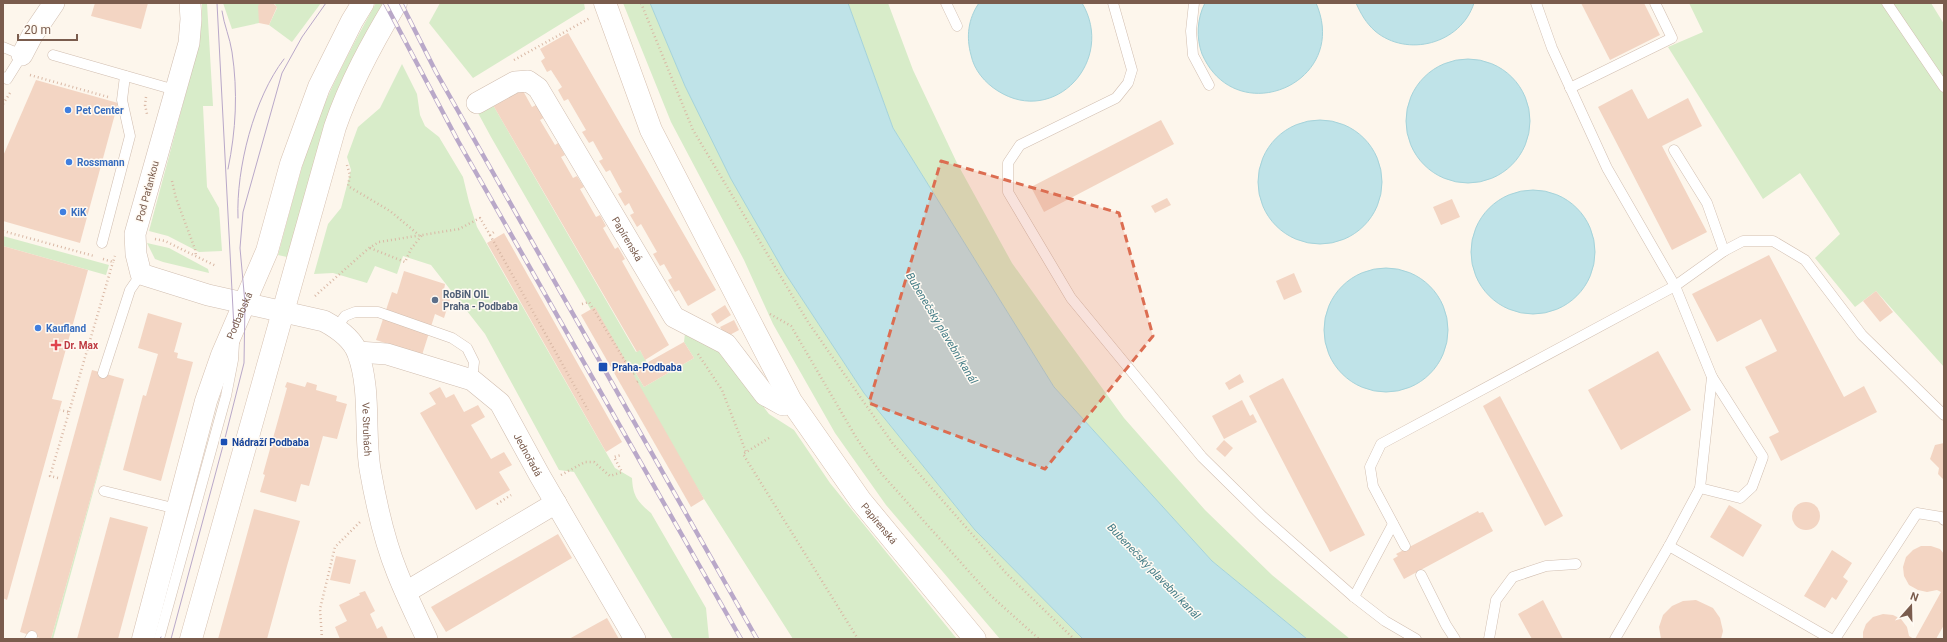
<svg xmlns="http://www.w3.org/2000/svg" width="1947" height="642" viewBox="0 0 1947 642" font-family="Roboto,sans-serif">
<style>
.green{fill:#d8ecc9}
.water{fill:#bfe3e8;stroke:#a5d3da}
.building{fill:#f3d5c3}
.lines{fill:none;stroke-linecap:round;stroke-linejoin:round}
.lane-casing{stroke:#d1beb0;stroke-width:11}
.street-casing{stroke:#d1beb0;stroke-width:22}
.secondary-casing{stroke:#d6c0b0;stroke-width:23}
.path{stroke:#d9b8a5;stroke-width:2.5;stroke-dasharray:1 3;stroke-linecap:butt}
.lane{stroke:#fff;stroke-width:10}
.street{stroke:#fff;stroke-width:21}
.secondary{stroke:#fff;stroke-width:22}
.tram{stroke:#b9a8c9;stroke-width:1}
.rail-casing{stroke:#b9a8c9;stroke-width:4.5}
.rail{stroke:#fffaf3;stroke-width:3;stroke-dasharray:9;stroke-linecap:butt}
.marked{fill:#dc6d51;fill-opacity:0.2;stroke:#dc6d51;stroke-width:3;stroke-dasharray:8 5;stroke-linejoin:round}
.shop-dot{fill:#3f7fe0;stroke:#fffaf3;stroke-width:1.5}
.service-dot{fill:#5c6f8a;stroke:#fffaf3;stroke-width:1.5}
.health-dot{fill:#e0444e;stroke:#fffaf3;stroke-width:1.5}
.transit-dot{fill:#1a4fb4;stroke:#fffaf3;stroke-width:1.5}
.labels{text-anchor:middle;stroke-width:3;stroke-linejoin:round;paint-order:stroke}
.shop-label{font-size:10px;font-weight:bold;fill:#366cbe;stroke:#fffaf3;text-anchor:start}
.street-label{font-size:10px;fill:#7a5c4d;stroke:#fffaf3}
.service-label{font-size:10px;font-weight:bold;fill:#4e5e75;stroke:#fffaf3;text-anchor:start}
.health-label{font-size:10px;font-weight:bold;fill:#be3a42;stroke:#fffaf3;text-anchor:start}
.transit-label{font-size:10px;font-weight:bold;fill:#164399;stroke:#fffaf3;text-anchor:start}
.water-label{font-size:11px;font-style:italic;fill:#437c86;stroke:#fffaf3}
</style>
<rect width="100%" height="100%" fill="#fdf6ec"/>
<!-- green -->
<g class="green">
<polygon points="202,3 207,3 213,106 203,106 207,187 219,208 222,251 199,252 168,236 149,231 195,59 202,21"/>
<polygon points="223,3 260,3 259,23 232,29"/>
<polygon points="270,3 321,3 292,42 269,25 277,8 275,4"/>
<path d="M376,3H384L324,131L287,257L278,255C291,208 302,160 320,115C336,76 356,39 376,3Z"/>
<polygon points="440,3 584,3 585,9 473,78 429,23"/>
<polygon points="623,3 650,3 685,86 785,273 864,393 975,530 1083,639 1000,639 886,505 835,433 773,324 744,260 671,122"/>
<polygon points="848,3 888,3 913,70 957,163 1012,263 1054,322 1124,418 1205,510 1272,575 1350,639 1307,639 1212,561 1054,387 893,128"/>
<polygon points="1689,3 1931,3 1944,24 1944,367 1876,291 1855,307 1815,258 1840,234 1800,173 1763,199 1668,47 1703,32"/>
<path d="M402,64L417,94L420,115L425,126L439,137L463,177L469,202L477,227L615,468L632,478C633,496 637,501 651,513L706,608L709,639H673L574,472L559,470L485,334L431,265L403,256L397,274L375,266L367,283L333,273L314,274L328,224L341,208L351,170L347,157L358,127L380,108Z"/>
<polygon points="493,105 636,352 640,350 647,363 634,370 644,387 694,358 684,342 685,333 714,342 769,414 794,430 830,483 957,639 793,639 704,499 625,369 491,137 478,113"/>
<polygon points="3,236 109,265 106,275 3,246"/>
<polygon points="147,243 169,248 208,269 209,273 163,262 155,259"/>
<polygon points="124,379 53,639 51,639"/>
</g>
<!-- water -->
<g class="water">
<polygon points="650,3 848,3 893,128 1054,387 1212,561 1307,639 1083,639 975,530 864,393 785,273 731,179 685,86"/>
<path d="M979,3H1082C1116,60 1055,127 998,91C985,83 974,70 971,55C966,37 968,19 979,3Z"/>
<path d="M1205,3H1316C1351,83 1236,132 1202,54C1196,38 1197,18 1205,3Z"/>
<path d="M1356,3H1474C1461,44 1407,58 1375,31C1366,23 1361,14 1356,3Z"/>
<circle cx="1468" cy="121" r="62"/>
<circle cx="1320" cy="182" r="62"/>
<circle cx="1533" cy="252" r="62"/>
<circle cx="1386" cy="330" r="62"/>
</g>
<!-- building -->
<g class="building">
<polygon points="95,3 148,3 141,29 91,16"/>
<polygon points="260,3 274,4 277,7 269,25 259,23 258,6"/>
<polygon points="1581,3 1644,3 1660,35 1610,60"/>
<polygon points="568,33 716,290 688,306 679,290 675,292 668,280 672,278 664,264 660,266 653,254 657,252 641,224 637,227 630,215 634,213 629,203 625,206 618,194 622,192 610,170 606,172 599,161 603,159 593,141 589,143 582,132 586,130 568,99 564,101 558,90 562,87 551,70 547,72 541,61 545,58 540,49"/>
<polygon points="36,80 118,103 80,243 3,221 3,156"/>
<polygon points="522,89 532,107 538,104 545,117 540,120 555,145 558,143 565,155 561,157 573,178 577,176 584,187 580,189 596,217 600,215 606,226 603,228 615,249 618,247 625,259 622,261 669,345 645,360 640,350 637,352 493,105"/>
<polygon points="1632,89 1648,119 1688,98 1702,126 1662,146 1707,232 1672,250 1598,107"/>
<polygon points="1161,120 1174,144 1044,212 1031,187"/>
<polygon points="1167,198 1171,205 1155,213 1151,206"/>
<polygon points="1452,199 1460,217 1441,225 1433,207"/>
<polygon points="504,233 622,442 606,452 487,243"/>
<polygon points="3,246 88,270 52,399 62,401 7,600 3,598"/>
<polygon points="1769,255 1844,397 1864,386 1877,412 1781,461 1769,437 1779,432 1745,367 1777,351 1761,319 1717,342 1692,294"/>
<polygon points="404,271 445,284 444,290 449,292 451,296 444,318 435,314 422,355 376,340 392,292 397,294"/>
<polygon points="1294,273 1302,292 1284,300 1276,281"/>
<polygon points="1876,291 1893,312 1880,322 1863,301"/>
<polygon points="725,305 731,315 717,324 711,314"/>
<polygon points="595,307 704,499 691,507 581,315"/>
<polygon points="148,313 182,323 174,352 178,353 177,358 193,362 161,481 123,470 143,395 146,396 158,354 138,348"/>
<polygon points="734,320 739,330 726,337 720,327"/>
<polygon points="684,342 694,358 644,387 634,370"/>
<polygon points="1658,351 1691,410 1621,450 1588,390"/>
<polygon points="92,370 124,379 51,639 43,639 20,632"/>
<polygon points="1240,374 1244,382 1229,390 1225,383"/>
<polygon points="1283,378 1365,535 1330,552 1249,396"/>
<polygon points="287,382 305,387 307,382 317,385 316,390 337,396 336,401 347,404 337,439 323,436 309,486 301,484 296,502 260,492 265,475 263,474 287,388 285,387"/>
<polygon points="440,387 446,398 454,394 464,412 478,405 485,417 471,425 491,459 504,452 512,465 499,472 510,490 476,510 420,413 436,404 429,393"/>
<polygon points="1500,396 1563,516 1545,526 1483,406"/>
<polygon points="1242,400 1250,416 1253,414 1257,422 1224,439 1212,416"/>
<polygon points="1224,440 1233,448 1225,457 1216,449"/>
<polygon points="1944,443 1944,480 1938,474 1939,468 1930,459 1935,445"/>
<circle cx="1806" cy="516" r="14"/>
<polygon points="1729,505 1762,525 1743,557 1710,537"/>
<polygon points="254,509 300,521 287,566 267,639 218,639"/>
<polygon points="1478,511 1479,513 1483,512 1493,531 1404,579 1393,559 1398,556 1396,554"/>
<polygon points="110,517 148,527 118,639 77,639"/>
<polygon points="558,534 572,558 446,632 431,607"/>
<polygon points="1921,546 1931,546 1940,549 1944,554 1944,625 1936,639 1915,639 1941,592 1937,590 1927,592 1918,590 1909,585 1904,576 1903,567 1906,557 1913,550"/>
<polygon points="1832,550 1852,563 1843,577 1848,581 1836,600 1832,597 1825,608 1804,596"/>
<polygon points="336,556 356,560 350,584 330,580"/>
<polygon points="365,591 375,611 370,614 377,629 382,626 388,639 340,639 335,627 347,621 339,605 360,595 359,593"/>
<polygon points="1543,600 1563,639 1532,639 1518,614"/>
<polygon points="1696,600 1713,608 1720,618 1723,631 1721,639 1661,639 1659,627 1663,615 1672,606 1683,601"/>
<polygon points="1883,614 1893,615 1901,619 1907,627 1909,636 1914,639 1863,639 1863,632 1866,624 1873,617"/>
<polygon points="607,618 619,639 569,639"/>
</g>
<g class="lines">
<!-- lane casing -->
<g class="lane-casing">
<g id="lane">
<polyline points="946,3 957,26"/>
<polyline points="1113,3 1132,70 1128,83 1116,98 1020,145 1008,163 1008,192 1071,298 1202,457 1263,517 1354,597 1385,621 1416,639"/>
<polyline points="1194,3 1191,31 1193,55 1209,85"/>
<polyline points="1536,3 1552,48 1607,168 1675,286 1712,377 1700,488 1669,546 1615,639"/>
<polyline points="1887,3 1944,87"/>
<polyline points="3,47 22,55 7,79 3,77"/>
<polyline points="53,55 175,90"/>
<polyline points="1570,88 1672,38 1655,3"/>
<polyline points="102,243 130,136 122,100 125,76"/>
<polyline points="1724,251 1743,241 1773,241 1805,260 1862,335 1944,415"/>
<polyline points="336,328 345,316 355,312 378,312 452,338 467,348 474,362 472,380"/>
<polyline points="103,373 130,290 141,274"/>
<polyline points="1700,488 1740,498 1752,487 1763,457 1712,377"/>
<polyline points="104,491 177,509"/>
<polyline points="1405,546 1373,486 1370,467 1381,444 1675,286 1724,251 1707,203 1674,150"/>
<polyline points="1669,546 1831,639"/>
<polyline points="1421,575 1446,625 1455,639"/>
<polyline points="1354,597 1393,524"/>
<polyline points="30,639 32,636"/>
<polyline points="159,639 226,396 233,360 234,343"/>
<polyline points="1489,639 1496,600 1513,577 1546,566 1576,564"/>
<polyline points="1835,639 1917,513 1941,517 1944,520"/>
</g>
</g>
<!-- street casing -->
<g class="street-casing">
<g id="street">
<path id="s1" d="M190,3L191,19L189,43L135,234L136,254L141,274L208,295L324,321C337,328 353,339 358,354C371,389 364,432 370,469C376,503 384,540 397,572C406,595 417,617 427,639"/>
<polyline points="22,55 33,34 54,3"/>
<path id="s2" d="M477,103L515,82L528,81L538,88L674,317L726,344L765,395L783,405L791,401"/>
<path id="s3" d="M358,352L387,354L472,380L500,403L540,476L635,639"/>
<polyline points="406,592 556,503"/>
</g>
</g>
<!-- secondary casing -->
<g class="secondary-casing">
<g id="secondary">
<path id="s4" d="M605,3L651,130L791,401L861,501L975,639"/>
<path id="s5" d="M143,639L206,401L222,355L267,251L291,164L319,87L352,21L363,3"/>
<path d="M191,639L335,127C350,83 372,43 396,3"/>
</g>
</g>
<!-- path -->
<g class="path">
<polyline points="641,3 693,130 808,322 893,444 1006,573 1074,639"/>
<polyline points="514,60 590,18"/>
<polyline points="30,75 108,97"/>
<polyline points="146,97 145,105 147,114"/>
<polyline points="3,104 10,93"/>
<polyline points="347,165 350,175 348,186 390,211 419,235"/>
<polyline points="172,181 176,198 195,249 196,256"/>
<polyline points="3,231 94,256"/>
<polyline points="490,235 588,410"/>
<polyline points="155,239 165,241 216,266"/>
<polyline points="370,248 405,262 411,249 422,235"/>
<polyline points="103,259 113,262 115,256"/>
<polyline points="315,296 369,248 379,242 459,229 480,218 490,235 494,232"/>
<polyline points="582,304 589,302 633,374 636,373"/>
<polyline points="770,314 791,326 857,439 880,472 989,594 1039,639"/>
<polyline points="698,354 722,390 746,452"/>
<polyline points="637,382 640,380"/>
<polyline points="69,412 113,262"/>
<polyline points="769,438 743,454 858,639"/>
<polyline points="561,475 585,462 594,462 610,476 622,472 614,457 621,455"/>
<polyline points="58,478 50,476 69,412 60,410"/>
<polyline points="497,504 511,495"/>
<polyline points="322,639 320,609 335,547 361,521"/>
</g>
<!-- lane -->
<use href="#lane" class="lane"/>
<!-- street -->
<use href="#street" class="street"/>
<!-- secondary -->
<use href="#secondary" class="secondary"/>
<!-- tram -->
<g class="tram">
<polyline points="217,3 234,329"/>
<path d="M222,11C224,25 230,38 232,52C238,92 236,130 228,169"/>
<path d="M238,218C236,168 254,98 284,59"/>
<polyline points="160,639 161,637"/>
<polyline points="171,639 224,442 244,363 245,303 240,248 243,212 282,73 302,37 326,3"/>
</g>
<!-- rail casing -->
<g class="rail-casing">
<g id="rail">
<polyline points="385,3 458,141 741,639"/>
<polyline points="401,3 436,72 757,639"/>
</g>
</g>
<!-- rail -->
<use href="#rail" class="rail"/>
</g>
<!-- marked area -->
<path class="marked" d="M941,161L1119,213L1153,336L1045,469L869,403Z"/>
<!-- markers -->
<g class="shop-dot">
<circle cx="68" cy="110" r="4"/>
<circle cx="69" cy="162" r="4"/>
<circle cx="63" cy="212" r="4"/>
<circle cx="38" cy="328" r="4"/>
</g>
<circle class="service-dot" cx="435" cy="300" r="4"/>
<path class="health-dot" d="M54 339h4v4h4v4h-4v4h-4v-4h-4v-4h4z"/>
<g class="transit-dot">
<rect x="598" y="362" width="10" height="10" rx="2"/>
<rect x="220" y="438" width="8" height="8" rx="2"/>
</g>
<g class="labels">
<!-- shop labels -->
<g class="shop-label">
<text x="76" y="114">Pet Center</text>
<text x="77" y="166">Rossmann</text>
<text x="71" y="216">KiK</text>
<text x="46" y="332">Kaufland</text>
</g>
<!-- street labels -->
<g class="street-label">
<text transform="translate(147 191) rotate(-75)" y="4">Pod Paťankou</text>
<text dy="4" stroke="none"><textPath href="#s2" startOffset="244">Papírenská</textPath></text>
<text dy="4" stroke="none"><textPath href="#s5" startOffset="338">Podbabská</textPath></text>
<text dy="4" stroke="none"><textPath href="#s1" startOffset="593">Ve Struhách</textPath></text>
<text dy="4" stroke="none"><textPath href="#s3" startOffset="213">Jednořadá</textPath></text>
<text dy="4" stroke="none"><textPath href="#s4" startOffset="591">Papírenská</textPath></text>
</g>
<!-- service labels -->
<g class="service-label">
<text x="443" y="298">RoBiN OIL<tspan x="443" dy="12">Praha - Podbaba</tspan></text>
</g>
<!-- health labels -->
<g class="health-label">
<text x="64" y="349">Dr. Max</text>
</g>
<!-- transit labels -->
<g class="transit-label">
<text x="612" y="371">Praha-Podbaba</text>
<text x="232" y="446">Nádraží Podbaba</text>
</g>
<!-- water labels -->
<g class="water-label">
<text transform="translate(942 328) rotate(59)" y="4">Bubenečský plavební kanál</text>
<text transform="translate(1154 571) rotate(46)" y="4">Bubenečský plavební kanál</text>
</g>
</g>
<!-- border -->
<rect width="1947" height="642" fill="none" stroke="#7a5c4d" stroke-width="8"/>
<!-- north arrow -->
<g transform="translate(1911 606) rotate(20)" stroke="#fffaf3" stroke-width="3" paint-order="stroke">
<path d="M0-3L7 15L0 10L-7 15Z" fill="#7a5c4d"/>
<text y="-6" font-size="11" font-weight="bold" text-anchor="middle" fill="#7a5c4d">N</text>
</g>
<!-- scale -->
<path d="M18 34v6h59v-6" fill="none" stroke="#7a5c4d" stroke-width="2"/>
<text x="24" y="34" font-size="12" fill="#7a5c4d" stroke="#fffaf3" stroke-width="3" paint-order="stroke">20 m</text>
</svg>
